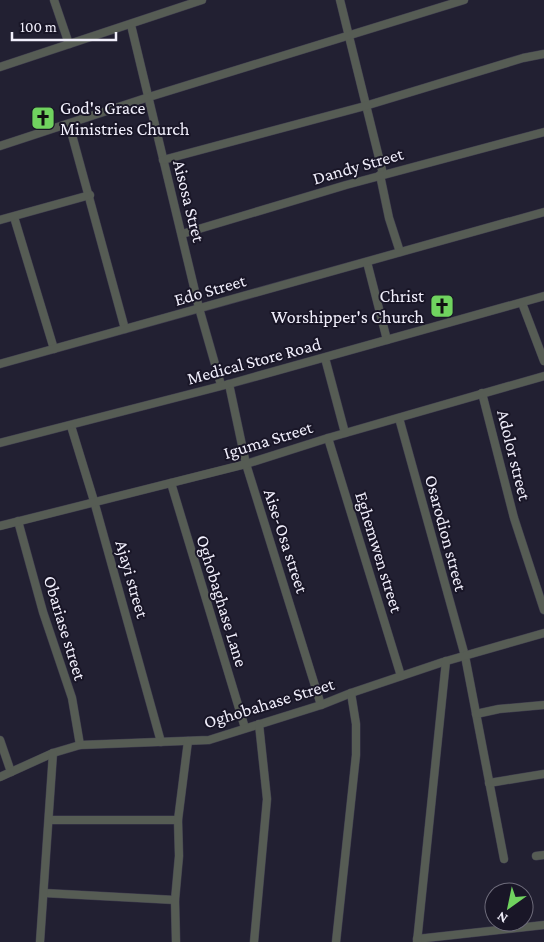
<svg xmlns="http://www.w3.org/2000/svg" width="544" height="942" viewBox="0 0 544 942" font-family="'Crimson Pro',serif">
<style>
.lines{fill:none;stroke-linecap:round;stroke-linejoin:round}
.minor-casing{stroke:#3f3d4e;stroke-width:9}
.minor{stroke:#565c54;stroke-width:8}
.labels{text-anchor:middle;stroke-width:4;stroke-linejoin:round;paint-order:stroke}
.poi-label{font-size:18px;fill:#f1effc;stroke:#191627;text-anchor:start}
.street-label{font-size:18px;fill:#f1effc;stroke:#191627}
</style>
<rect width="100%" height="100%" fill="#222032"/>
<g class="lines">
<!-- minor casing -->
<g class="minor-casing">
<g id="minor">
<polyline points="54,0 69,44"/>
<polyline points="340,0 383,174"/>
<polyline points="131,25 199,308 221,385"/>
<polyline points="0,67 202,0"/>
<polyline points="69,124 125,329"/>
<polyline points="0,146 149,97 464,0"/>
<polyline points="163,160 365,106 523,58 544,54"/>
<polyline points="380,175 389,218 400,252"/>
<polyline points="14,217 54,349"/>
<polyline points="0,220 90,195"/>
<polyline points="182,234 346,185 544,132"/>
<polyline points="367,262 387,340"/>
<polyline points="522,303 544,361"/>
<polyline points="325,358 345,433"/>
<polyline points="0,364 544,212"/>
<polyline points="229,384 246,464 321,705"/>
<polyline points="482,393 514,518 544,610"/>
<polyline points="399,418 465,656 504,859"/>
<polyline points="71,426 94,501 161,742"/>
<polyline points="328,438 401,676"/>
<polyline points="0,443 229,384 544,296"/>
<polyline points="171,483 245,728"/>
<polyline points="18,521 43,612 72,698 80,745"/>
<polyline points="0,526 246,464 328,438 544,376"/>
<polyline points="476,714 499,709 544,705"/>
<polyline points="0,740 11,772"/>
<polyline points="0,777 53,753 80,745 209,740 321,705 351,693 443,662 544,633"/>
<polyline points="489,783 544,774"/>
<polyline points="49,820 178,820"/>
<polyline points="536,856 544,855"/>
<polyline points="44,893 175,900"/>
<polyline points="417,939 544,925"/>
<polyline points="40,942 53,753"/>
<polyline points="176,942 175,900 179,856 178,820 188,741"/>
<polyline points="254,942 267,799 259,724"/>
<polyline points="336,942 356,755 356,724 351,693"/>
<polyline points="417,942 446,661"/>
</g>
</g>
<!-- minor -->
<use href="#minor" class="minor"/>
</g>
<!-- icons -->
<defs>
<g id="church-square" transform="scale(1.25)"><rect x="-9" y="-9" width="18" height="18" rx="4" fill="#70d35f" stroke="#191627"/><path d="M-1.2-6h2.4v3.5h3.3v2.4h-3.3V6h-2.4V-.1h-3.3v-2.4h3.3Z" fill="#111"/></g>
</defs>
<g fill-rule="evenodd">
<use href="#church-square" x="43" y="118"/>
<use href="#church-square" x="442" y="306"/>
</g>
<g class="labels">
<!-- poi labels -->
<g class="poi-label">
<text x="60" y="114">God's Grace<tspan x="60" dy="21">Ministries Church</tspan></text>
<text x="424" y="302" text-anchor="end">Christ<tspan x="424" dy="21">Worshipper's Church</tspan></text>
</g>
<!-- street labels -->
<g class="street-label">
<text transform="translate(358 166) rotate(-16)" y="6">Dandy Street</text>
<text transform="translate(189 201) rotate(76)" y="6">Aisosa Stret</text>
<text transform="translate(210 290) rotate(-16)" y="6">Edo Street</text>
<text transform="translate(254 361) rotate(-15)" y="6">Medical Store Road</text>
<text transform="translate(268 440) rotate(-17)" y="6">Iguma Street</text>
<text transform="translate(514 455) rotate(76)" y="6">Adolor street</text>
<text transform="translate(446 533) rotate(75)" y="6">Osarodion street</text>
<text transform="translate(286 541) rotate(72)" y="6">Aise-Osa street</text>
<text transform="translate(379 552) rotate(73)" y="6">Eghemwen street</text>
<text transform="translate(132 579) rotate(74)" y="6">Ajayi street</text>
<text transform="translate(222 601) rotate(73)" y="6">Oghobaghase Lane</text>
<text transform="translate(65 628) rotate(73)" y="6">Obariase street</text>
<text transform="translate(269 703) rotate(-17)" y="6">Oghobahase Street</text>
</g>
</g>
<!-- north arrow -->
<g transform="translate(509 907) rotate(213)"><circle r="24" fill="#191627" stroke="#6f6d7c"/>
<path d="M0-4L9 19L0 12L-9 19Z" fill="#70d35f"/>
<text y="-8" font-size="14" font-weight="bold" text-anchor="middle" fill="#f1effc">N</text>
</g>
<!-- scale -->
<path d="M12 32v8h104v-8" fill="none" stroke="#f1effc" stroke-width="2.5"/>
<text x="20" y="32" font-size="15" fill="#f1effc" stroke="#191627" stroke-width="4" paint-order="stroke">100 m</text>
</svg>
